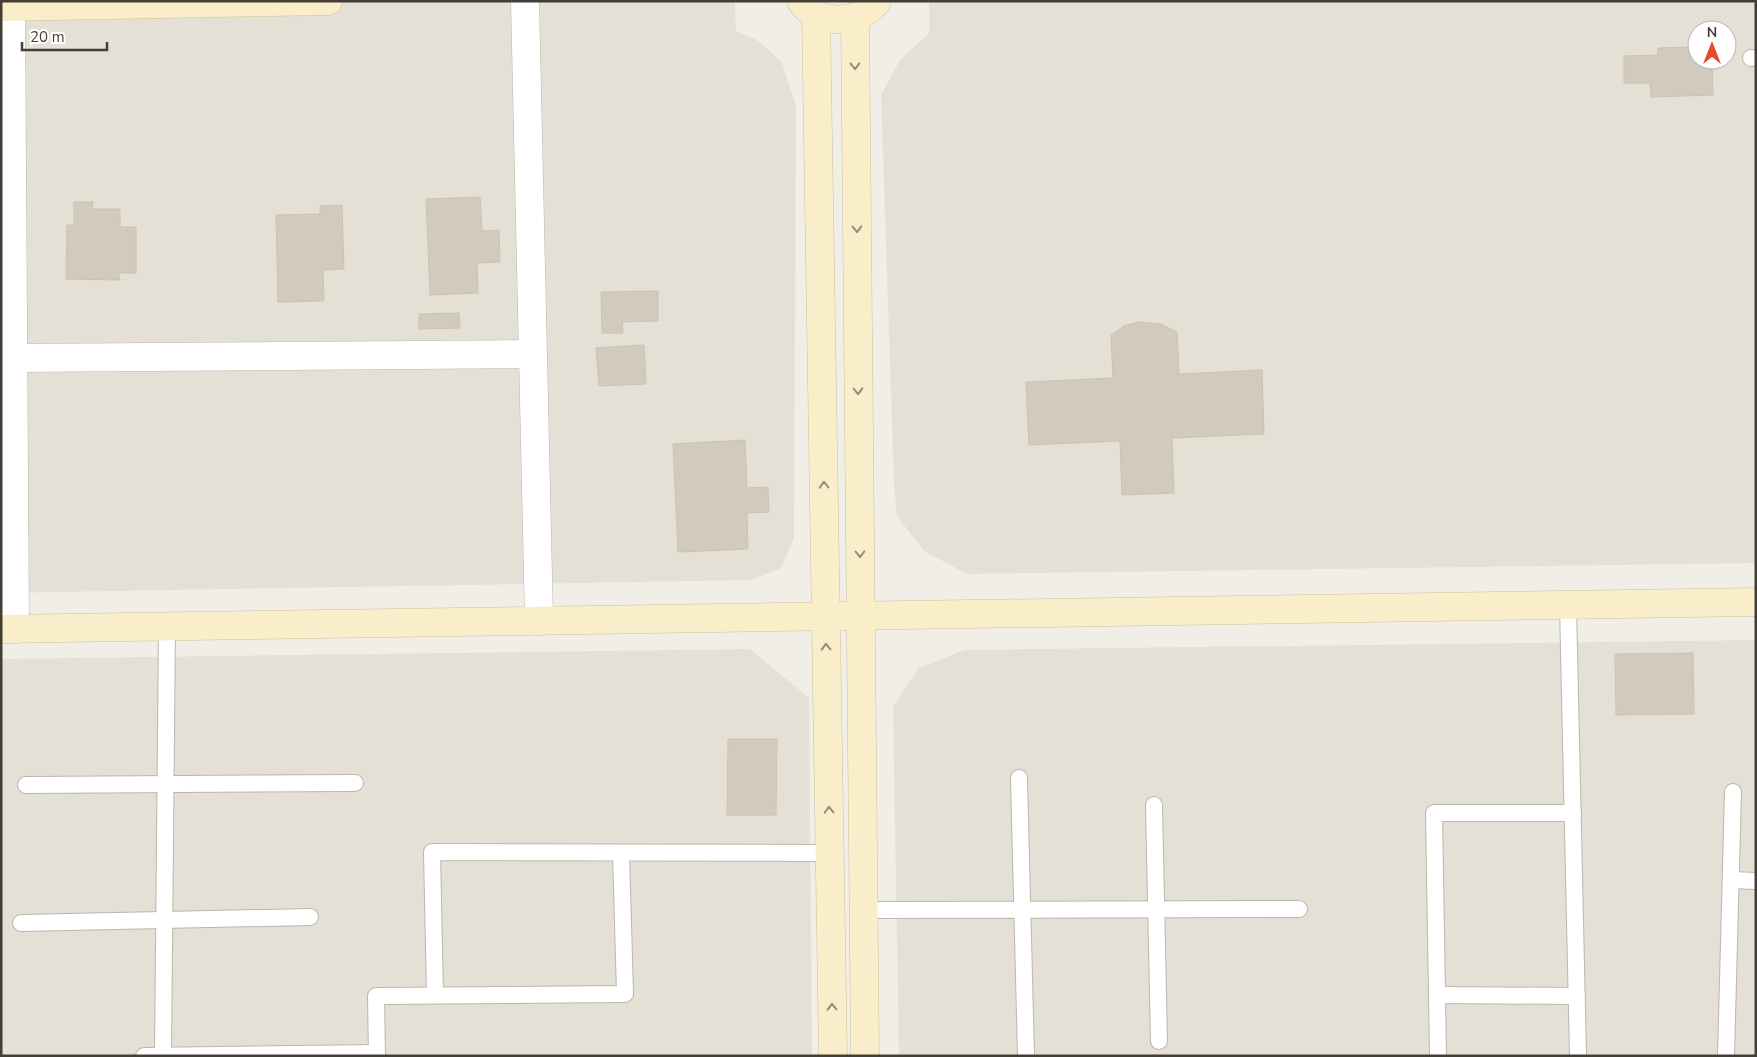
<svg xmlns="http://www.w3.org/2000/svg" width="1757" height="1057" viewBox="0 0 1757 1057" font-family="'Nunito Sans',sans-serif">
<style>
.residential{fill:#e5e0d5;fill-rule:evenodd}
.building{fill:#d2cabd;stroke:#ccc2b1}
.lines{fill:none;stroke-linecap:round;stroke-linejoin:round}
.lane-casing{stroke:#bcb6aa;stroke-width:18}
.street-casing{stroke:#bcb6aa;stroke-width:29}
.secondary-casing{stroke:#ccc19b;stroke-width:29}
.lane{stroke:#fff;stroke-width:16}
.street{stroke:#fff;stroke-width:28}
.secondary{stroke:#f9eec9;stroke-width:28}
.oneway{stroke:#958e78}
</style>
<rect width="100%" height="100%" fill="#f1eee7"/>
<!-- residential -->
<g class="residential">
<polygon points="1,1 735,1 736,31 757,40 782,62 796,106 794,538 781,568 751,580 1,593"/>
<path d="M929,1H1756V563L967,574L924,551L897,516L894,482L881,95L900,60L929,33ZM1697,30H1727V60H1697Z"/>
<polygon points="1756,640 1756,1056 899,1056 893,706 919,668 964,650"/>
<polygon points="750,649 809,698 812,1056 1,1056 1,659"/>
</g>
<!-- building -->
<g class="building">
<polygon points="1697,47 1697,60 1712,60 1713,95 1651,97 1650,83 1624,83 1624,56 1658,55 1658,48"/>
<polygon points="480,197 482,231 499,230 500,262 477,263 478,293 430,295 426,199"/>
<polygon points="74,202 93,202 92,209 120,209 120,227 136,227 136,273 118,273 120,280 66,279 67,225 74,225"/>
<polygon points="342,205 344,269 323,270 324,301 278,302 276,215 320,214 320,206"/>
<polygon points="658,291 658,321 622,322 623,333 602,333 601,292"/>
<polygon points="459,313 460,328 419,329 419,314"/>
<polygon points="1139,322 1161,324 1177,332 1179,374 1262,370 1264,434 1172,438 1174,493 1122,495 1120,441 1029,445 1026,382 1113,378 1111,335 1124,326"/>
<polygon points="644,345 646,384 599,386 596,348"/>
<polygon points="745,440 747,488 768,487 769,512 747,513 748,549 678,552 673,444"/>
<polygon points="1693,653 1694,714 1616,715 1615,654"/>
<polygon points="728,739 777,739 776,815 727,815"/>
</g>
<g class="lines">
<!-- lane casing -->
<g class="lane-casing">
<g id="lane">
<polyline points="1751,58 1756,58"/>
<polyline points="1568,605 1578,1056"/>
<polyline points="1019,778 1026,1056"/>
<polyline points="26,785 355,783"/>
<polyline points="1154,805 1159,1041"/>
<polyline points="1731,880 1756,881"/>
<polyline points="863,910 1299,909"/>
<polyline points="21,923 310,917"/>
<polyline points="435,995 432,852 830,853"/>
<polyline points="1437,995 1577,996"/>
<polyline points="163,1055 167,627"/>
<polyline points="144,1056 377,1053"/>
<polyline points="377,1056 376,996 625,994 621,853"/>
<polyline points="1438,1056 1434,813 1573,813"/>
<polyline points="1726,1056 1733,792"/>
</g>
</g>
<!-- street casing -->
<g class="street-casing">
<g id="street">
<polyline points="525,1 539,621"/>
<polyline points="11,7 15,629"/>
<polyline points="13,358 533,354"/>
</g>
</g>
<!-- secondary casing -->
<g class="secondary-casing">
<g id="secondary">
<path d="M801,1C818,26 859,25 877,1"/>
<polyline points="1,7 328,1"/>
<polyline points="816,15 833,1056"/>
<polyline points="855,17 865,1056"/>
<polyline points="1,629 1756,602"/>
</g>
</g>
<!-- lane -->
<use href="#lane" class="lane"/>
<!-- street -->
<use href="#street" class="street"/>
<!-- secondary -->
<use href="#secondary" class="secondary"/>
</g>
<!-- one-way arrows -->
<defs><path id="oneway-chevron" d="M-2-3.5L2.5 0L-2 3.5" fill="none" stroke-width="1.6" stroke-linecap="round" stroke-linejoin="round" transform="scale(1.25)"/></defs>
<g class="oneway">
<use href="#oneway-chevron" transform="translate(855 66) rotate(89)"/>
<use href="#oneway-chevron" transform="translate(857 229) rotate(89)"/>
<use href="#oneway-chevron" transform="translate(858 391) rotate(89)"/>
<use href="#oneway-chevron" transform="translate(824 485) rotate(-91)"/>
<use href="#oneway-chevron" transform="translate(860 554) rotate(89)"/>
<use href="#oneway-chevron" transform="translate(826 647) rotate(-91)"/>
<use href="#oneway-chevron" transform="translate(829 810) rotate(-91)"/>
<use href="#oneway-chevron" transform="translate(832 1007) rotate(-91)"/>
</g>
<!-- border -->
<rect width="1757" height="1057" fill="none" stroke="#443f36" stroke-width="5"/>
<!-- north arrow -->
<g transform="translate(1712 45)"><circle r="24" fill="#ffffff" stroke="#b4b2af"/>
<path d="M0-4L9 19L0 12L-9 19Z" fill="#e34c2c"/>
<text y="-8" font-size="14" font-weight="bold" text-anchor="middle" fill="#443f36">N</text>
</g>
<!-- scale -->
<path d="M22 42v8h85v-8" fill="none" stroke="#443f36" stroke-width="2.5"/>
<text x="30" y="42" font-size="15" fill="#443f36" stroke="#ffffff" stroke-width="4" paint-order="stroke">20 m</text>
</svg>
